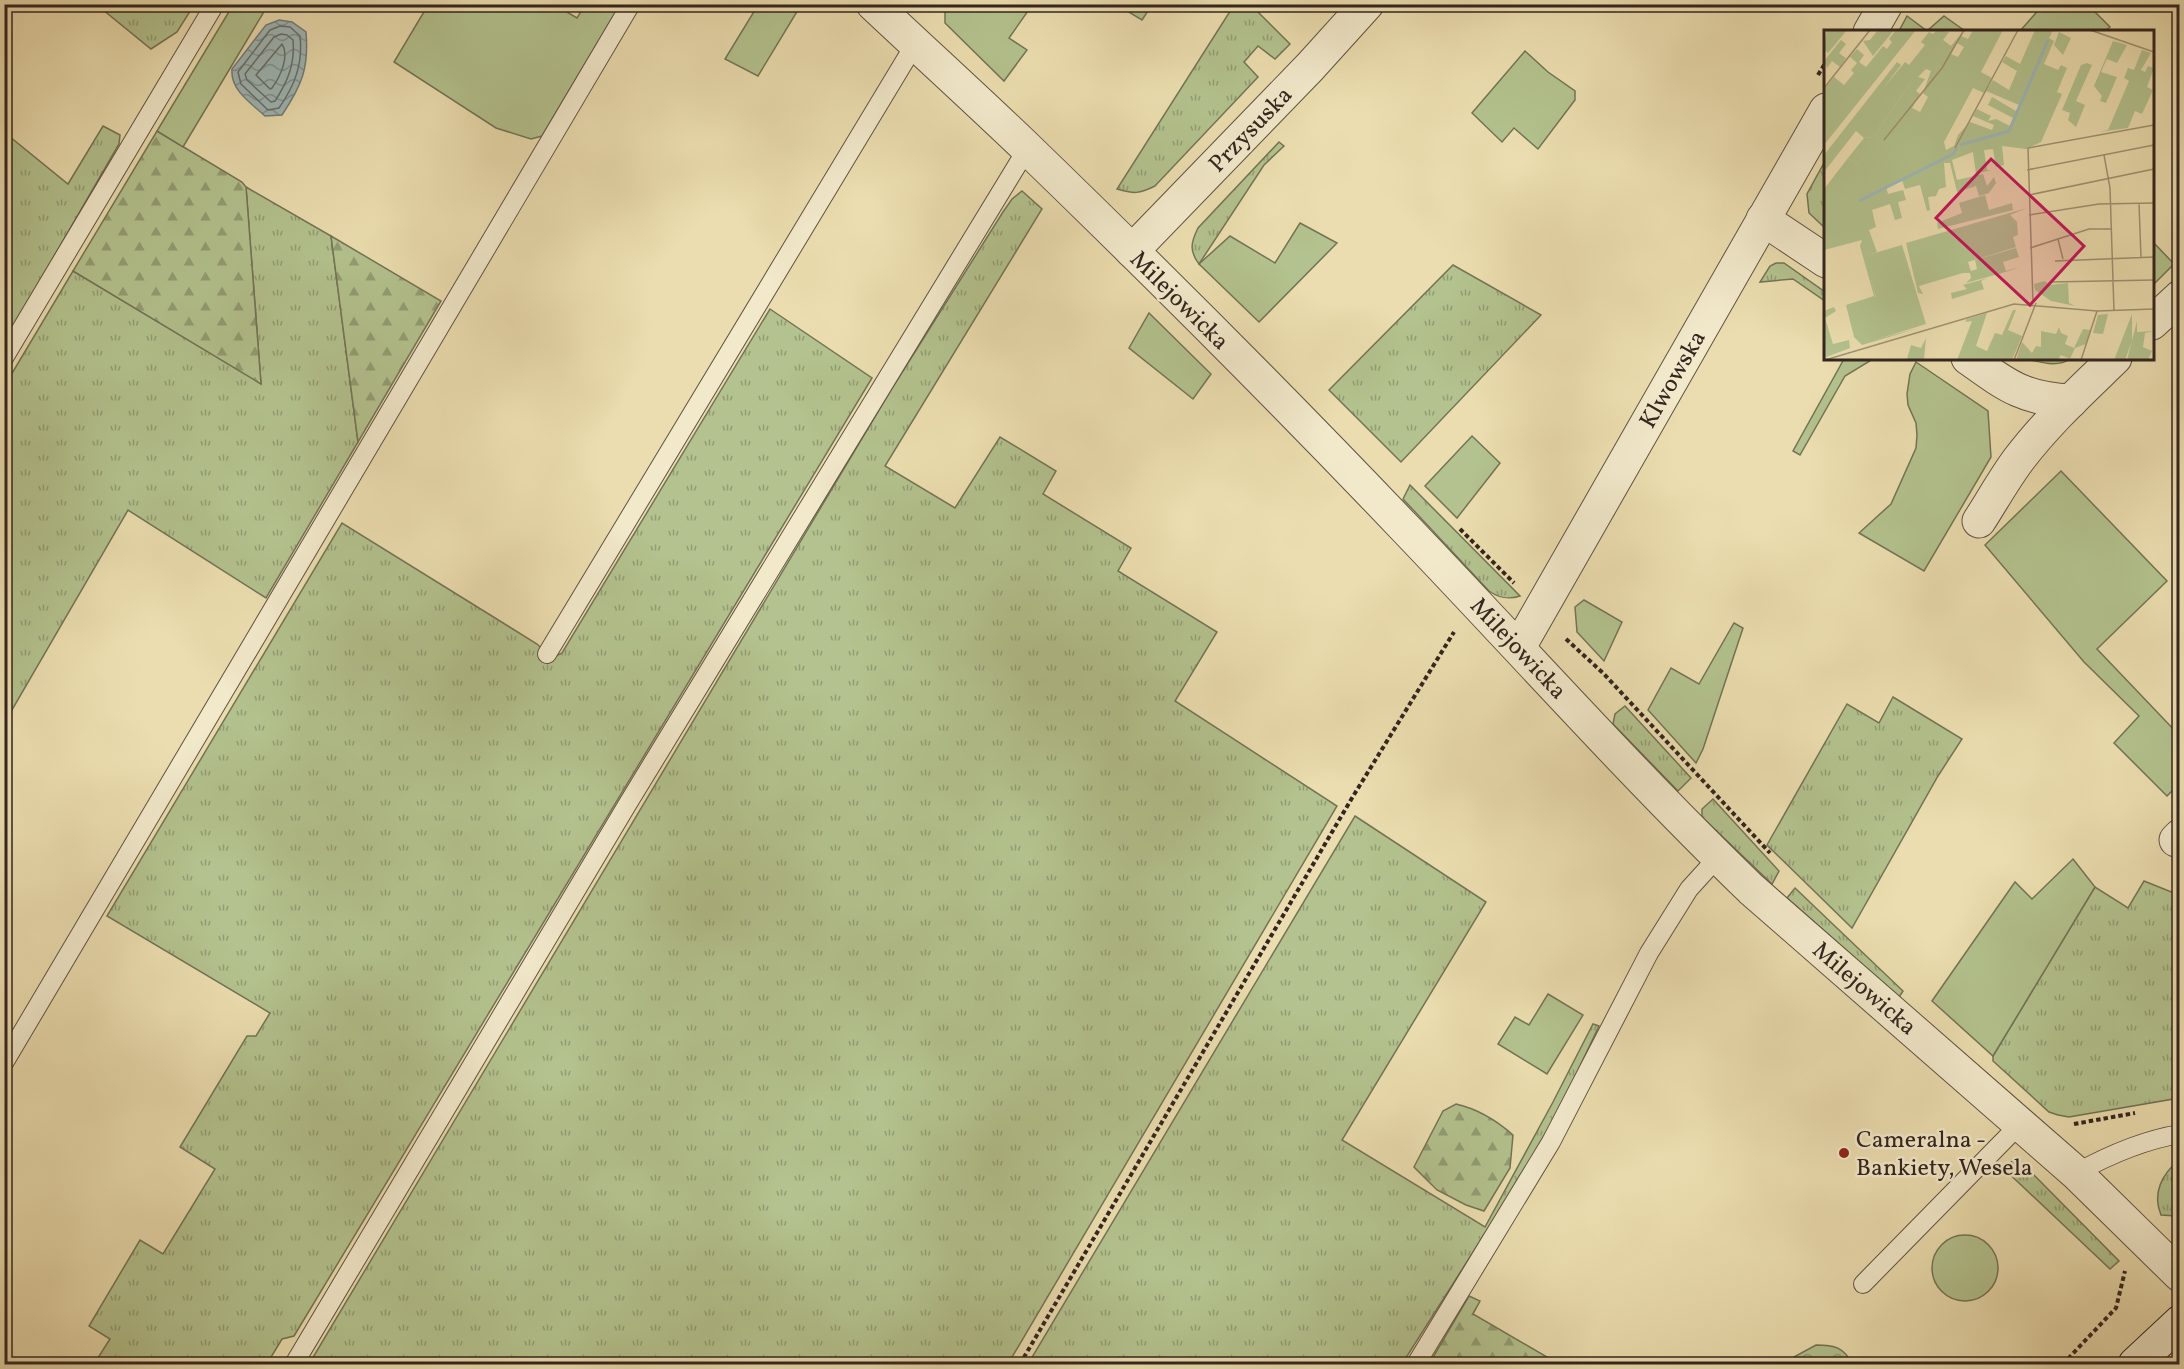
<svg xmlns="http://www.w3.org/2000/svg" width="2184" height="1369" viewBox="0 0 2184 1369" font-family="Vollkorn,serif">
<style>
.grass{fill:url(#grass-tufts);stroke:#737456;stroke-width:1.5}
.forest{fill:url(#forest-firs);stroke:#737456;stroke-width:1.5}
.park{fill:url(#park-crowns);stroke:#737456;stroke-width:1.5}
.garden{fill:#b3c28e;stroke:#737456;stroke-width:1.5}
.water{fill:url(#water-waves);stroke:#737d7a;stroke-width:1.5}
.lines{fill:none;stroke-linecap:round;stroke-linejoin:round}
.shore{stroke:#686e6b;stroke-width:1.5}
.lane-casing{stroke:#615343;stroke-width:20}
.street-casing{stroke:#615343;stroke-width:35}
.secondary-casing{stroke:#33251f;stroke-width:35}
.path{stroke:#33251f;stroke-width:4;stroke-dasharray:4.5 3;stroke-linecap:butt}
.lane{stroke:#f2e9cb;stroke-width:18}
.street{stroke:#f2e9cb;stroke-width:33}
.secondary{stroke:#f2e9cb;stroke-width:33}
.poi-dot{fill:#8f2418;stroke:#f2e9cb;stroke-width:2}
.labels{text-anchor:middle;stroke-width:5;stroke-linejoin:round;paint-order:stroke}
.street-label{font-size:24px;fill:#33251f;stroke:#f2e9cb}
.poi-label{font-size:24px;fill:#33251f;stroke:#f2e9cb;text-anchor:start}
.inset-river{fill:none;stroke:#9eb8b7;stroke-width:3}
.inset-road{fill:none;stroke:#a19375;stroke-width:1.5}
.view{fill:#c2185b;fill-opacity:0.15;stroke:#c2185b;stroke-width:3}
.inset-edge{fill:none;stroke:#33251f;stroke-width:3}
</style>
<defs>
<pattern id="grass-tufts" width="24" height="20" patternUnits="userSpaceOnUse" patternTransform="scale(1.5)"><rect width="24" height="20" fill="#b3c28e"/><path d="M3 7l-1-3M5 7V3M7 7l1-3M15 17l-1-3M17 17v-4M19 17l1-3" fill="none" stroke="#929d73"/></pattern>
<pattern id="forest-firs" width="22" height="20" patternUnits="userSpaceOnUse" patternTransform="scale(1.5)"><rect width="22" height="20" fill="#b3c28e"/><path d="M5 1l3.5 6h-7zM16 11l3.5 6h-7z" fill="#929d73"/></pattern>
<pattern id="park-crowns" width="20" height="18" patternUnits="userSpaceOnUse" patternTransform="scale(1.5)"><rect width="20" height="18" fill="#b3c28e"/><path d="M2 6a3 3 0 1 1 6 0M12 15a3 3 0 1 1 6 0" fill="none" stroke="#929d73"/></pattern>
<pattern id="water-waves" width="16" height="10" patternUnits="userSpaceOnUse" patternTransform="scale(1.5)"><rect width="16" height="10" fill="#9eb8b7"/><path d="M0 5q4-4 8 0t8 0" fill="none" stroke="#819594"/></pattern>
</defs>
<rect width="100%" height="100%" fill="#ebddaf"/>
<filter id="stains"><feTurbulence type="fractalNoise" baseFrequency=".00333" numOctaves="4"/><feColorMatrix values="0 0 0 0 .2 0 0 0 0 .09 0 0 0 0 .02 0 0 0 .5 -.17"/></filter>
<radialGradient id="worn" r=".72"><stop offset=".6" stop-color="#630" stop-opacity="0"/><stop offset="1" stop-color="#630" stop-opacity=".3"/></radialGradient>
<!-- grass -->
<g class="grass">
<polygon points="97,5 194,5 177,32 151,49"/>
<polygon points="1117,5 1152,5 1142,20"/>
<path d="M1234,5H1251L1290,44L1275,59L1258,46L1244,62L1258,77L1155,186C1139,194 1134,194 1117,189Z"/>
<polygon points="1907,16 1927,31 1899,31"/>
<polygon points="103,126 120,135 119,144 5,341 4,132 68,184"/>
<path d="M1279,142L1284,146L1264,165L1199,264C1189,251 1191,242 1198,228Z"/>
<polygon points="1825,161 1825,228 1809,213 1807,194"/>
<polygon points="246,187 331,236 358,442 266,598 128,510 5,722 5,385 73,271 261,383"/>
<polygon points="1022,191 1042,209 885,466 955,508 1000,437 1056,471 1043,494 1131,548 1118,571 1217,632 1175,701 1337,806 1008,1364 309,1364 891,390 1003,212 1012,199"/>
<polygon points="2153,242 2174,264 2153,285"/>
<polygon points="1776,263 1784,263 1825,292 1825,301 1793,279 1760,282 1770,266"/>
<polygon points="1453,265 1541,315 1401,462 1329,390"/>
<polygon points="770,309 872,378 294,1336 282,1339 268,1362 269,1364 94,1364 110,1339 89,1326 140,1240 163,1254 215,1169 180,1147 247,1036 256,1036 270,1013 107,916 342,523 537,644 552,658 562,653"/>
<path d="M2026,359L2070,358V359C2057,368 2041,362 2026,359Z"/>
<path d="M1410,485L1520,596C1508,600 1499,598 1489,591L1403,499Z"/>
<polygon points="1893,697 1962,739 1938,776 1852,928 1767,845 1847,704 1879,723"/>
<polygon points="1625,706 1691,778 1678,791 1613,724 1615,714"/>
<polygon points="1713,799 1779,871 1772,884 1702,817 1702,809"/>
<polygon points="1355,816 1486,902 1342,1140 1485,1227 1553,1102 1593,1024 1599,1026 1560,1108 1517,1183 1402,1364 1028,1364"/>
<polygon points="2144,881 2179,895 2179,1098 2069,1117 2058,1115 2049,1112 1993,1061 1993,1056 2095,887 2128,908"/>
<polygon points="1795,888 1903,991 1899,997 1787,898"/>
<path d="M2179,1160V1185H2175L2176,1216L2161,1215C2152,1193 2162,1174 2179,1160Z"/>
<polygon points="2013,1161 2028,1169 2119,1261 2110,1269 2002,1167"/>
</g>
<!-- forest -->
<g class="forest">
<polygon points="157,131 242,182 246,187 261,384 73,271"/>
<polygon points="331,236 441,301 358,442"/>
<path d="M1456,1104C1478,1109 1496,1120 1513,1135L1510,1168L1484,1211L1466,1205L1437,1190L1414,1167L1443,1111Z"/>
<polygon points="1469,1296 1480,1301 1473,1314 1559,1364 1429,1364"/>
</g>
<!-- park -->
<path class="park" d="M1816,1345C1834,1345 1844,1347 1852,1364H1795L1792,1358Z"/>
<!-- garden -->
<g class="garden">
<polygon points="233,5 268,5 183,147 157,131"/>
<polygon points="428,5 555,5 577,18 585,5 620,5 542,136 531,139 496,128 394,62"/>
<polygon points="758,5 801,5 758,76 725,59"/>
<polygon points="945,5 1023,5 1022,7 1028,11 1009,38 1027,50 1004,81 945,23"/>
<polygon points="2041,5 2088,5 2110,27 2105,31 2020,31 2042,6"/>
<polygon points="1944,16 1965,31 1927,31"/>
<polygon points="1525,51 1548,72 1575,91 1575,100 1538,149 1514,128 1502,142 1472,113"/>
<polygon points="1300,223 1337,243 1259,322 1199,264 1230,236 1275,263"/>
<polygon points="1149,313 1211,374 1193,399 1129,348"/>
<polygon points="1844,359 1873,359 1845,376 1800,455 1793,451"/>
<polygon points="1916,362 1988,411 1991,457 1924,571 1859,533 1891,504 1916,448 1917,435 1916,423 1908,405 1907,394 1910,374"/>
<polygon points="1472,436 1500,463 1457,518 1425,486"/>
<polygon points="2061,471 2167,581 2097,649 2179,735 2179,784 2167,796 2114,743 2139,716 2084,662 1985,545"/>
<polygon points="1584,600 1622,622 1604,661 1577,632 1575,607"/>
<polygon points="1734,623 1743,628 1703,749 1696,763 1648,710 1671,668 1699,684"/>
<polygon points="2073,859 2095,887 1993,1056 1932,1001 2015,882 2032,899"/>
<polygon points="1548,994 1583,1015 1547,1074 1498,1044 1515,1017 1529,1025"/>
<circle cx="1965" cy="1268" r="33"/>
</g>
<!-- water -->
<path class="water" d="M279,20L292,22L306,32C309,68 302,85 282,115L265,116C251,103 230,90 232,69L266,25Z"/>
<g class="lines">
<!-- shore -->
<g class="shore">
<path d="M280,26L290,27L300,36C303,64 295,85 279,108L268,110L241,84L238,72L270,30Z"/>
<path d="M281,34L287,35L293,40C295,64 288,81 275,101L271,102L247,80L245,74L274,37Z"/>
<path d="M282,44C290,56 280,77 272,88L270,89L256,75Z"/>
</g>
<!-- lane casing -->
<g class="lane-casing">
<g id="lane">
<polyline points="4,358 215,4"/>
<polyline points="547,654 915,44"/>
<polyline points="4,1063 631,4"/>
<path d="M2076,1173C2109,1155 2143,1140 2180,1134"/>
<polyline points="1863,1284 2021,1123"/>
<polyline points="294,1364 627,805 1027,149"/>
<polyline points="1416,1364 1551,1142 1649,953 1689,889 1718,857"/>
</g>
</g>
<!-- street casing -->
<g class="street-casing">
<g id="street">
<path d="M873,4C925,53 978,101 1029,150C1156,273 1282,399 1404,527C1520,648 1631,773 1751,889L2076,1173L2180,1275"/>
<polyline points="1870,32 1886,4"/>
<polyline points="1763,219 1826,261"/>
<polyline points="1132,251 1310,67 1367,4"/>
<polyline points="2152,323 2180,297"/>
<path d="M1968,358C2006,385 2023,399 2071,401"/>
<path d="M1979,521C1992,501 2004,479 2019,459C2047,422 2082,390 2115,358"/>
<polyline points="1519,647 1826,110"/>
<polyline points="2176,840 2180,836"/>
</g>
</g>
<!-- secondary casing -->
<g class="secondary-casing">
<polyline id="secondary" points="2135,1364 2180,1322"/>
</g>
<!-- path -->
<g class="path">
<polyline points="1818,75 1826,62"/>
<polyline points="1460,529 1514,583"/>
<polyline points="1566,639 1603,673 1770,853"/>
<polyline points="2074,1124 2135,1113"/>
<polyline points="1020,1364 1352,798 1454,632"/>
<polyline points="2063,1364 2116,1308 2125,1271"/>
</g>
<!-- lane -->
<use href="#lane" class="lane"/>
<!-- street -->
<use href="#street" class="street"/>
<!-- secondary -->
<use href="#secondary" class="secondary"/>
</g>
<!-- markers -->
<circle class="poi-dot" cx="1844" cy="1153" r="6"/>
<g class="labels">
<!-- street labels -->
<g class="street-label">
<text transform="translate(1250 129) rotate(-46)" y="8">Przysuska</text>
<text transform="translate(1180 300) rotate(45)" y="8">Milejowicka</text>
<text transform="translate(1672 379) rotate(-60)" y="8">Klwowska</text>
<text transform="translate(1519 648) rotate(47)" y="8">Milejowicka</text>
<text transform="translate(1865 988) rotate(41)" y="8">Milejowicka</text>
</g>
<!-- poi labels -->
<g class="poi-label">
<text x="1856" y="1147">Cameralna -<tspan x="1856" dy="28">Bankiety, Wesela</tspan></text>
</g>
</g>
<!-- overview -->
<g transform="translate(1824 30)">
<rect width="330" height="330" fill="#ebddaf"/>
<path d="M3,0H23L4,23L0,20ZM54,0H70L49,26L39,11L46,10ZM72,0H92L0,115V59L10,47L20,55L30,43L27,40L33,33L26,27L33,19L40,25L35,32L42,37L59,16L63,19L68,12L65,9ZM113,0L125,2L119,10L127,16L137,4L127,24L134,27L140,17L133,13L137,6L144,9L149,0H179L157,42L168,48L160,63L149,58L120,112L122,120L130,116L134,105L146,92L168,100L170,95L149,86L153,79L167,86L164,91L172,89L186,96L189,88L164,75L168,67L192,81L195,75L162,61L169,50L185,60L193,41L178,32L182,26L196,34L211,0H229L225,8L230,11L220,34L234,40L237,35L243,38L233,62L238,64L217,112L202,119L178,116L180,135L200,130L172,137L169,119L160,120L163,140H167L152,144L149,122L128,130L133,150L159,144L163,156L170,147L172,153L165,163L155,166L152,156L133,162L126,133H120L122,157L115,159L112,166L104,167L106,180L103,181L96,155L81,159L78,150L62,157L64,164L79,160L82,170L74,172L78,188L71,190L66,174L48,180L52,197L45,200L53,222L41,226L52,268L38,313L95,298L38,315L30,307L22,275L50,266L36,216L38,210L0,220V159L24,128L33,135L86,65L85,56L49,107L40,108L32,101L0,142V125L73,32L77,35L58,60L81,32L85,35L101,15L97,12L105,2L109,4ZM102,39L107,41L99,63L104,67L96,82L88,78L96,64L92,61L101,49L94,47ZM235,2L247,8L239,25L230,15ZM17,10L22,14L15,23L22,28L16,37L8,31L3,38L0,31ZM289,11L303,15L293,33L283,29L277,42L293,47L282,73L276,71L278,66L270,56ZM318,20L327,23L317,40L321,42L324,36L330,38L323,57L329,60L318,84L311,81L304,98L275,102L284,100L305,51L300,48L304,38L310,40ZM263,33L268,35L252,71L261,75L252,97L244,90L246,83L238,80L257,35ZM161,165L165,180L188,173L189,180L114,199L113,193L138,183L135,173ZM203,178L186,185L193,192L194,205L189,207L192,217L144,232L147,241L153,239L151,230L192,218L195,227L179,232L182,241L195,237L185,241L142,253L147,248L146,243H139L95,256L99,264L94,263L82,213ZM164,248L157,251L160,259L128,269L127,263L143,259L139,255ZM221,251L225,255L244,253L245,273L251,276L227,271L211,260L210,254ZM10,277L12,281L1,288L9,314L25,310L26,318L0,328V281ZM189,280H192L184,300L198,306L188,330H133L148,291L141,292L143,289L163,283L152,316L163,321L171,303L178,305ZM284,284L279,304L269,303L274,285ZM308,284V311L301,330H290ZM313,291V302L330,301L321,303L319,317L328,321L324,330H303ZM235,297L237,303L244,306L241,314L250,318L259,299L267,300L262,314L251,318L246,329L237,325L234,330H192L198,312L208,323L212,316L217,317V301L232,304ZM102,308L100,330L83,329L87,315L97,318Z" fill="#b3c28e" fill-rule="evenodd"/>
<path d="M85,56L87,66L33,135L24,128L40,108L49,107Z" fill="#b3c28e"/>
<path d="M78,215L102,294L38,314L25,275L52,267L40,226Z" fill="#b3c28e"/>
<path class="inset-river" d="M136,115L185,101L224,10M35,171L129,124L133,118"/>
<path class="inset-road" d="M266,0L330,22M0,58L46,0M60,110L118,38L140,0M131,118L194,0M280,125L286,158L290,281M203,140L330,115M205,165L330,139M315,173L317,228M205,185L275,174L330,173M234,209L239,229M206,218L265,199H288M231,231L330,227M227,252L330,250M209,273L204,118L330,95M1,330L190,274L273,281L330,279M190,330L212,273M257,330L273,281"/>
<path class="view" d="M167,129L260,216L206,275L112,188Z"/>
<rect width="330" height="330" class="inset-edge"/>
</g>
<!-- margin -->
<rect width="2184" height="1369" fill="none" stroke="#ebddaf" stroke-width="24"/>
<rect x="6" y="6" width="2172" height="1357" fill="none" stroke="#33251f" stroke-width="3"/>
<rect x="12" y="12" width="2160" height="1345" fill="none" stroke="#33251f" stroke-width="1.5"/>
<rect width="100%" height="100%" filter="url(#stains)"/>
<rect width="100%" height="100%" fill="url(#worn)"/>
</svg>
